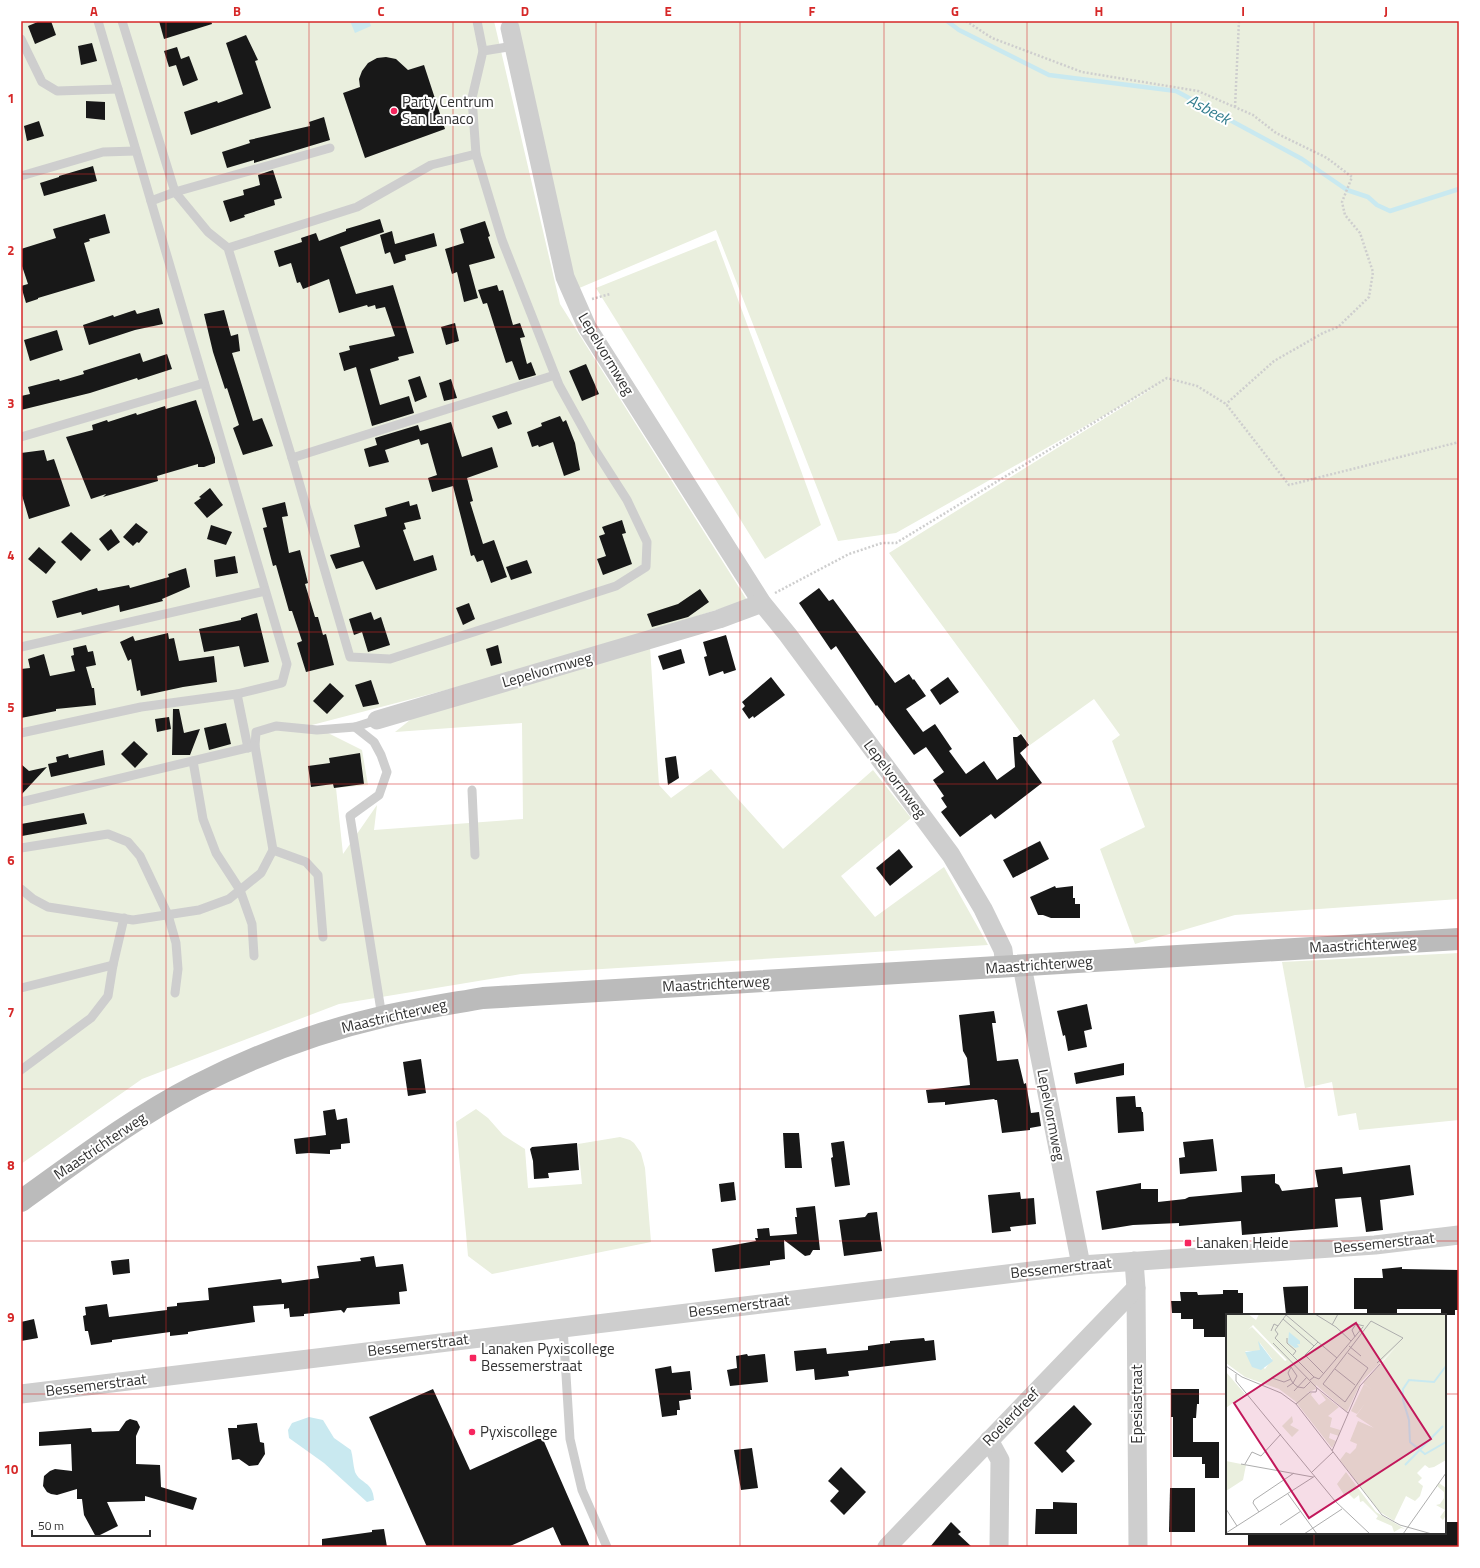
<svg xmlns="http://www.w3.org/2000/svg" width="1480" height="1568" viewBox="0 0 1480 1568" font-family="'Titillium Web',sans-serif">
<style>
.green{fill:#eaefde}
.water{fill:#c9e9f0}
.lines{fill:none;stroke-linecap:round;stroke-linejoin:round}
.stream{stroke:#c9e9f0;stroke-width:4.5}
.building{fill:#181818}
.path{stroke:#cecece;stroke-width:2.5;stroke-dasharray:2 2;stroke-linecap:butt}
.lane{stroke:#cecece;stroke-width:9}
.street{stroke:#cecece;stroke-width:19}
.secondary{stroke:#bbb;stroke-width:22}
.grid{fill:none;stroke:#d62828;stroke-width:1;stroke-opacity:0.55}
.poi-dot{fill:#f6255e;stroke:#fff;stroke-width:1.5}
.labels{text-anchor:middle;stroke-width:4;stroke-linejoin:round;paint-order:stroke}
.poi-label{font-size:15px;fill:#313131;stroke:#fff;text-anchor:start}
.street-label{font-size:15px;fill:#313131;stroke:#fff}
.water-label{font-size:16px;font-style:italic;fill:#327d8e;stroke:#fff}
.inset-river{fill:none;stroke:#c9e9f0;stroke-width:2}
.inset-road{fill:none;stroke:#adadad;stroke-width:1}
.view{fill:#c2185b;fill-opacity:0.15;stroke:#c2185b;stroke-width:2}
.inset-edge{fill:none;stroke:#313131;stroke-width:2}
.neatline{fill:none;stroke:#d62828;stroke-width:1.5}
.grid-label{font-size:13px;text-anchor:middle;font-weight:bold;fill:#d62828}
</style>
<rect width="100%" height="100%" fill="#fff"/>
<!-- green -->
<g class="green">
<polygon points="21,21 494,21 560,304 747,600 564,659 312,725 362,750 368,785 336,788 343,854 377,805 374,830 523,819 522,723 395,732 415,716 650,647 659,785 671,798 711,769 783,849 873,770 911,818 841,876 875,917 944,867 988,945 521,974 339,1004 142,1079 21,1164"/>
<polygon points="507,21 1459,21 1459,899 1235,915 1135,944 1100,849 1145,827 1112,741 1120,735 1094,699 1030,745 889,553 1158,385 896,533 838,541 716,230 577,289"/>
<polygon points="716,240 821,525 765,559 596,288"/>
<polygon points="1459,953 1459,1120 1359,1130 1356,1113 1338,1116 1332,1082 1305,1088 1282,962"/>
<polygon points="476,1109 488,1118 503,1135 525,1149 528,1188 582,1184 578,1144 620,1137 630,1140 634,1143 641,1153 645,1168 651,1242 492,1274 468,1256 456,1122"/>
</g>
<!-- water -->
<g class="water">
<polygon points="350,21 369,21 371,26 355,33"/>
<path d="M309,1417L323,1420L334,1438L351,1450C353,1457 353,1465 355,1472C360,1484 373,1481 374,1500L367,1502L324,1463L289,1438L288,1430L292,1423Z"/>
</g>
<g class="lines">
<!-- stream -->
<polyline class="stream" points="947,21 959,30 1049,75 1176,91 1302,159 1347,190 1368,197 1377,205 1390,211 1459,189"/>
</g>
<!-- building -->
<g class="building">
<polygon points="40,21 51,21 56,35 35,44 28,26"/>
<polygon points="159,21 211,21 212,24 164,39"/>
<polygon points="246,35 258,60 255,61 271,108 191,135 184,112 217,101 218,103 243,94 226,43"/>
<polygon points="92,43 97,61 81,65 78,46"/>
<polygon points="177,47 181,59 189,56 198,80 183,86 176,65 169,67 164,51"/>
<polygon points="386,57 396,59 408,70 424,65 445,129 365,158 343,93 360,87 359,79 362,71 368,63 377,58"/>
<polygon points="86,101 105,102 105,120 86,118"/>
<polygon points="324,117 330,140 254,163 254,160 227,168 222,152 250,143 249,140 310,126 309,122"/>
<polygon points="39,121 44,136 27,141 24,126"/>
<polygon points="93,166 97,181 44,196 40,183 59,177 59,176"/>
<polygon points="273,170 282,198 274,200 275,205 244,215 245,217 230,222 223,201 244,195 243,190 260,185 258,175"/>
<polygon points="105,214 110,233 89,239 90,241 84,243 95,281 38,298 38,299 26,303 21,286 28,284 21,263 21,249 56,238 53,229"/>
<polygon points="380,219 384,232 340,247 356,294 393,285 414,353 398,357 399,360 370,369 380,405 409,396 414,413 372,426 356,367 344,371 339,353 350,350 349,346 395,336 385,307 376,309 375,305 368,307 367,305 339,313 329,279 303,289 300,282 297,283 291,263 279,267 274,251 302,242 301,238 316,233 319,241 346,231 346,229"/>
<polygon points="485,221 490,236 488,237 495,258 469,265 478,298 464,302 457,272 452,274 445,249 464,243 460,229"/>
<polygon points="392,231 395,244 434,233 437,246 405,255 406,260 394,264 390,252 385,254 380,235"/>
<polygon points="497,285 499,291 503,290 513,325 520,323 525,337 520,338 527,364 531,362 536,375 519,380 512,361 506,363 487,303 483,304 478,290"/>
<polygon points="159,308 163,324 135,330 89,345 83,325 113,315 114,317 135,310 137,314"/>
<polygon points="224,310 231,336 238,334 240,351 232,353 253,421 262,418 273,446 243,455 233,428 239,425 227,388 225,389 213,352 204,314"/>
<polygon points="455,323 459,341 446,345 441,327"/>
<polygon points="57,330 63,350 30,361 24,340"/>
<polygon points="140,353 143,362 167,354 172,369 138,380 137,378 90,393 21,410 21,396 30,394 28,387 59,379 60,381 84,374 83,371"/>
<polygon points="586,364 599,394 582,401 569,371"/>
<polygon points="420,376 427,397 415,402 408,380"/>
<polygon points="451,379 457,398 444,401 439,383"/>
<polygon points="196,400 215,458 215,463 204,467 198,467 198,464 157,476 158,481 103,497 106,494 91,499 66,437 93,430 92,425 107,420 108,422 136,413 137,415 165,406 166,409"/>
<polygon points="507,411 512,424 498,429 492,416"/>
<polygon points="560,416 563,422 566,420 575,443 580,470 564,476 553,442 539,447 538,445 532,447 527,432 542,426 541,423"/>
<polygon points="451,422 462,457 492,447 498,467 467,478 473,501 470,502 483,544 494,540 507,577 491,583 483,560 477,562 474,555 471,556 453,486 432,492 428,478 437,475 428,443 421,445 419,439 385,450 389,462 369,467 364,449 377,445 375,438 418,425 420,431"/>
<polygon points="44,450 47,461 54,459 70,506 29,519 21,492 21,453"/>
<polygon points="210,488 223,505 207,518 194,503 201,498 199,497"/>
<polygon points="409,501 410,506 417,504 421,519 404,523 406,529 403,530 414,561 433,555 437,570 376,590 363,561 336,569 330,555 360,547 354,525 387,516 385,508"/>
<polygon points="285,502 288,516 282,517 289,553 300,550 308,583 305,584 315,617 318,617 323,635 326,634 334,665 306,672 297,643 302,641 292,611 289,611 276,565 273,566 263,528 267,527 262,508"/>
<polygon points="622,520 626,533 622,534 632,564 603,575 597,559 606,556 599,536 605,534 602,527"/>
<polygon points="136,523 148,532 139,543 137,542 133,546 123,537"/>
<polygon points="211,525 232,532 226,545 207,539"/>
<polygon points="111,529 120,542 108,551 99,539"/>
<polygon points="71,532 91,550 81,561 61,542"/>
<polygon points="39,547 56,562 46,574 28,559"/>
<polygon points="235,556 238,573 216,577 214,560"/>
<polygon points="527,560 532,573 511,580 506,567"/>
<polygon points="186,568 190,587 162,599 163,601 120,612 119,605 82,615 81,612 57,618 52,601 97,588 98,591 129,585 130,588 169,577 168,574"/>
<polygon points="819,588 829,601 833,599 895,683 909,674 913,680 914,679 926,696 906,709 923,732 935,724 952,749 949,751 966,774 984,761 997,780 1015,767 1013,737 1017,737 1021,734 1029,745 1020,753 1042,783 995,819 991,814 960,837 941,812 947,807 941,798 944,796 933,780 944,772 926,747 914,755 877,705 876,706 836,646 831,650 799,603"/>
<polygon points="700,589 709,602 688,617 652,627 647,614 678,604"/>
<polygon points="469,603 475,619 463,625 456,608"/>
<polygon points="371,612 374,620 381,617 390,645 368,652 362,632 354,635 349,619"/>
<polygon points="257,613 269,662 244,667 239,646 204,652 199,629 241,620 241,618"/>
<polygon points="168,633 169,639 174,638 179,661 214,656 217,682 183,687 141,696 140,690 137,691 131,659 128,661 120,642 133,636 135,641"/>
<polygon points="726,635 736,670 724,674 723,671 709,676 704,657 707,656 703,642"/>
<polygon points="86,645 88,652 93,651 96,665 86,667 92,688 94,688 96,705 56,709 56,711 21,718 21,669 30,668 28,659 44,654 50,676 75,671 71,656 74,655 73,648"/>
<polygon points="498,645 502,663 491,666 486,649"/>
<polygon points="681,649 685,663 663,670 658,656"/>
<polygon points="771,677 785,695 754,718 753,716 749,719 742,709 745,706 742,702"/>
<polygon points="948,677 959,692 940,705 930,690"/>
<polygon points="371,680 379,704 363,707 355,685"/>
<polygon points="330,683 344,696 327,714 313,701"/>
<polygon points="173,709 179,709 184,733 200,729 190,755 172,755"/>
<polygon points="169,717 171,729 157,732 155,719"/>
<polygon points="226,723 231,744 209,750 204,728"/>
<polygon points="134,741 148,754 135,768 121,754"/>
<polygon points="103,750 105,765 51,777 48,764 57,762 56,757 68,754 69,758"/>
<polygon points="360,753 364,784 334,788 333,784 311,787 308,766 330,763 329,758"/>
<polygon points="676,756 679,778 668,785 665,758"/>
<polygon points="21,764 29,771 47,767 21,795"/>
<polygon points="84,813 87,824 22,836 21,824"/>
<polygon points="1040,841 1049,859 1013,878 1003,860"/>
<polygon points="899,849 913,867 890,886 876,868"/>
<polygon points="1055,886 1056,888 1073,886 1073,898 1075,898 1075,904 1080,904 1080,918 1051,918 1043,915 1038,915 1030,897"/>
<polygon points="1087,1004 1092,1029 1084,1031 1087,1047 1068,1051 1065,1035 1063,1036 1057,1011"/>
<polygon points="994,1011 996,1023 992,1023 997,1061 1018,1059 1024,1084 1026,1083 1031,1113 1039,1112 1041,1126 1030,1128 1030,1130 1002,1133 997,1100 995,1100 994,1099 945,1105 945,1102 928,1103 926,1090 970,1085 967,1058 963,1051 959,1015"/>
<polygon points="421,1059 426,1093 408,1096 403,1062"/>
<polygon points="1124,1063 1124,1075 1076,1084 1074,1073"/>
<polygon points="1135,1096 1136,1107 1141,1107 1142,1112 1143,1112 1144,1131 1118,1133 1116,1097"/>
<polygon points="335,1109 337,1120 347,1118 350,1143 341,1144 341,1149 330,1150 330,1154 309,1153 296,1154 294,1139 326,1135 323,1111"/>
<polygon points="783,1133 799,1133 802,1168 785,1168"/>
<polygon points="1213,1139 1217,1171 1180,1174 1179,1158 1185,1157 1183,1142"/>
<polygon points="844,1141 850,1185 835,1187 831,1158 833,1157 831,1143"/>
<polygon points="577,1143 579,1170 548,1173 549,1178 534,1179 533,1161 530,1149 532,1147"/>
<polygon points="1410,1165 1414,1195 1380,1200 1383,1230 1366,1232 1361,1197 1335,1199 1338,1227 1242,1235 1241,1221 1179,1226 1179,1223 1133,1225 1102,1230 1096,1191 1141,1183 1141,1189 1158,1189 1158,1202 1185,1199 1189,1197 1242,1192 1241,1176 1275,1174 1275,1183 1279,1185 1282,1191 1318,1187 1315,1170 1342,1167 1343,1174"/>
<polygon points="734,1182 736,1200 721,1202 719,1184"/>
<polygon points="1020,1192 1021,1199 1034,1198 1036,1224 1010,1227 1011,1231 992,1233 988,1195"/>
<polygon points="815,1206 820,1250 813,1250 810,1255 805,1256 784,1240 785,1259 770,1261 770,1265 715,1272 712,1249 756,1241 755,1238 758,1238 757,1229 769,1228 770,1236 797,1234 795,1217 797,1217 796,1208"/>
<polygon points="877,1212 882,1251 844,1256 839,1220 865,1217 868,1213"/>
<polygon points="374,1256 376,1267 403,1264 407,1291 399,1292 400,1304 347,1308 344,1313 341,1310 304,1314 304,1316 290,1317 289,1308 284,1309 284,1304 253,1306 255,1322 200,1330 188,1332 188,1334 170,1336 170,1332 112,1340 112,1342 91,1345 88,1331 85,1331 83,1316 86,1315 85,1307 107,1304 109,1317 167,1310 167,1307 177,1306 177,1303 209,1300 208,1288 281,1279 282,1283 319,1278 317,1266 361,1261 360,1258"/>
<polygon points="129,1259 130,1273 113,1275 111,1261"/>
<polygon points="1402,1267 1402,1269 1459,1270 1459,1310 1455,1310 1455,1315 1441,1315 1441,1309 1397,1309 1397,1315 1367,1315 1367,1309 1354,1309 1354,1278 1383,1278 1382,1269"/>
<polygon points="1308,1286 1308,1315 1286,1315 1283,1287"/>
<polygon points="1223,1290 1238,1290 1238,1293 1243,1293 1243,1315 1227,1315 1227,1337 1204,1337 1204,1329 1193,1329 1193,1319 1181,1319 1181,1313 1172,1313 1171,1301 1181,1301 1180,1292 1197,1292 1198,1295 1223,1294"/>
<polygon points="34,1319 38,1338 21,1341 21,1322"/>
<polygon points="924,1338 925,1341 934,1340 936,1360 848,1371 849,1376 815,1380 814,1369 796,1371 794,1351 826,1348 827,1354 868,1350 868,1346 890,1343 890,1341"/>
<polygon points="747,1354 748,1356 765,1354 768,1382 730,1386 727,1370 737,1368 736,1356"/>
<polygon points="671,1366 672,1373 690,1371 692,1390 690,1390 691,1399 679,1401 680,1410 677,1410 677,1415 662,1417 655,1369"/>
<polygon points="433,1389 470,1470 542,1437 590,1547 562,1547 553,1527 508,1547 427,1547 369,1417"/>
<polygon points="1171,1389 1199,1389 1199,1404 1197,1404 1196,1418 1193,1418 1193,1442 1219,1442 1219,1478 1205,1478 1205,1464 1202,1464 1202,1457 1173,1457 1173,1417 1171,1417"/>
<polygon points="1074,1405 1092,1424 1066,1451 1075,1461 1062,1473 1034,1443"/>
<polygon points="130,1419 137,1421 140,1427 136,1436 136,1464 160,1465 161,1487 197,1498 193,1510 145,1496 145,1501 107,1502 118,1526 96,1537 84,1515 82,1499 77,1499 77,1489 57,1495 51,1494 47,1492 43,1486 44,1476 50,1471 55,1469 72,1471 71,1444 39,1446 39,1432 91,1428 92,1432 119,1431 126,1421"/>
<polygon points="257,1423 260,1442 264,1443 265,1454 258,1465 249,1466 239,1459 232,1460 228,1428 237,1428 237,1425"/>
<polygon points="752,1448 758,1488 741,1490 734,1450"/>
<polygon points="841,1467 866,1492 844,1515 830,1501 839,1491 828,1481"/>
<polygon points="1170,1488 1195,1488 1195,1532 1169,1532"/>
<polygon points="1053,1502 1077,1503 1077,1534 1035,1534 1036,1509 1053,1509"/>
<polygon points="951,1522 961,1532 958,1534 972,1547 930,1547"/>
<polygon points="1445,1522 1459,1522 1459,1547 1248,1547 1248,1534 1445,1533"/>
<polygon points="384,1529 387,1547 322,1547 322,1539 372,1532 372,1530"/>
</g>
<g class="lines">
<!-- path -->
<g class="path">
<polyline points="966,21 992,38 1082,72 1198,91 1253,115 1276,133 1327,158 1352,177 1342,202 1345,215 1360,233 1373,272 1369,297 1338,327 1323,333 1274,361 1226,404"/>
<polyline points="1235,107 1239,21"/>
<polyline points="592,299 610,294"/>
<polyline points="775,593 849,554 882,543 896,543 1167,378 1197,386 1226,404 1289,485 1459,442"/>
</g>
<!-- lane -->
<g class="lane">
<polyline points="98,21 287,664 282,683 237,694"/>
<polyline points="122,21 175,192 208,232 228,248 292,458 350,657 390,659 616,586 646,567 647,542 627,500 595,450 559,385 502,240 476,154 431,165 357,207 228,248"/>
<polyline points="477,21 483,51"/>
<polyline points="21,39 42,82 57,91 118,89"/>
<polyline points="476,154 472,98 483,51 514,46"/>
<polyline points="21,176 103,152 136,151"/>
<polyline points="151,201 175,192 330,148"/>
<polyline points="21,437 204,383"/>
<polyline points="292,458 555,375"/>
<polyline points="21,647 265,591"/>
<polyline points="355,727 377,720"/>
<polyline points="21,733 141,707 237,694 248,748"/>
<polyline points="193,761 203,819 216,853 240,890 252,924 254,956"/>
<polyline points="472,790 475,855"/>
<polyline points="21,802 255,746 256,732 276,726 317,730 355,727 374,742 381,755 387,772 379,795 350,816 382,1017"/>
<polyline points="21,848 108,834 128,842 140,856 168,915 176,943 178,969 175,993"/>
<polyline points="273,850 306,862 318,875 323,937"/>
<polyline points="21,889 33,899 48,907 133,920 199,910 229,899 261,873 273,850 255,746"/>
<polyline points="21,988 113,965"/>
<polyline points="21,1070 91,1018 108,996 113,965 124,918"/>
<polyline points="563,1327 570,1439 582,1490 607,1547"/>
</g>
<!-- street -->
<g class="street">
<polyline points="510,28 565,277 587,327 762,603 788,635 951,855 983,909 1003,950 1005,967"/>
<polyline points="377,720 719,619 762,603"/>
<polyline points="1022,966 1081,1265"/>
<polyline points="1134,1261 1136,1288 1138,1547"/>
<polyline points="21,1394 1081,1265 1375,1245 1459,1235"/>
<polyline points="989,1440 1000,1460 999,1547"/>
<polyline points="887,1547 1136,1288"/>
</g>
<!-- secondary -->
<path class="secondary" d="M21,1201C77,1161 133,1118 195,1086C254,1056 317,1032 382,1017C415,1009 449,1004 483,998L1459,939"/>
</g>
<!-- grid -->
<path class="grid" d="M166,21V1547M309,21V1547M453,21V1547M596,21V1547M740,21V1547M884,21V1547M1027,21V1547M1171,21V1547M1314,21V1315M21,174H1459M21,327H1459M21,479H1459M21,632H1459M21,784H1459M21,936H1459M21,1089H1459M21,1241H1459M21,1394H1227M1445,1394H1459M1314,1533V1547"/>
<!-- markers -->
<g class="poi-dot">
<circle cx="394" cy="111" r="4"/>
<rect x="1184" y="1239" width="8" height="8" rx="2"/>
<rect x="469" y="1354" width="8" height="8" rx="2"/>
<circle cx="472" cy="1432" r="4"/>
</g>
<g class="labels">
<!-- poi labels -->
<g class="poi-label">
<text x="402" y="107">Party Centrum<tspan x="402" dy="17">San Lanaco</tspan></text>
<text x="1196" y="1248">Lanaken Heide</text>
<text x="481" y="1354">Lanaken Pyxiscollege<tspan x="481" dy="17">Bessemerstraat</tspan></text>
<text x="480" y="1437">Pyxiscollege</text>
</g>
<!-- street labels -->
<g class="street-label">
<text transform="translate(606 354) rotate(59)" y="5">Lepelvormweg</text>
<text transform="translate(547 670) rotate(-16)" y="5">Lepelvormweg</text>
<text transform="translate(895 779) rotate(53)" y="5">Lepelvormweg</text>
<text transform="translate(1363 945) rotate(-3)" y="5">Maastrichterweg</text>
<text transform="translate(1039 965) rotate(-4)" y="5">Maastrichterweg</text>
<text transform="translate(716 984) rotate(-3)" y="5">Maastrichterweg</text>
<text transform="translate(394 1016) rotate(-13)" y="5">Maastrichterweg</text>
<text transform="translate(1051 1115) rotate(79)" y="5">Lepelvormweg</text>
<text transform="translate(100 1146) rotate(-34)" y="5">Maastrichterweg</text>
<text transform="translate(1384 1243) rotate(-6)" y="5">Bessemerstraat</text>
<text transform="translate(1061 1268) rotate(-6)" y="5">Bessemerstraat</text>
<text transform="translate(739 1306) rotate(-7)" y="5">Bessemerstraat</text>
<text transform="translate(418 1345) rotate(-7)" y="5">Bessemerstraat</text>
<text transform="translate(96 1385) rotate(-7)" y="5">Bessemerstraat</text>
<text transform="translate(1137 1404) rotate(-90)" y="5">Epesiastraat</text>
<text transform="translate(1011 1417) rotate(-46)" y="5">Roelerdreef</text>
</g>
<!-- water labels -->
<g class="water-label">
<text transform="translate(1209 109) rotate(28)" y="6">Asbeek</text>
</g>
</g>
<!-- overview -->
<g transform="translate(1226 1314)">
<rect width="220" height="220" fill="#fff"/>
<path d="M0,0H22L30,6L33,0H220V146L208,153L203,154L199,151L191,159L196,164L192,168L197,172L194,182L189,187L180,182L168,207L154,198L114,146L120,138L124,140L130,134L131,130L124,127L132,107L148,114L130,102L140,88L131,100L125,97L138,70L148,77L137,69L171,32L135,68L121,98L90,71V75L81,79H86L85,81L93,91L100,86L93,77L113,93L102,102L106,104L104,113L114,116L113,122L104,119L103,124L110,127L106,134L69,87L53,75L19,63L0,49ZM27,11L46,31L61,46L59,47L26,13L22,16ZM34,29L46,45L39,55L19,37H34ZM0,58L19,80L0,94ZM66,102L67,108L64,111L73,116L66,123L56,112ZM0,147L20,151L17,166L0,177ZM120,158L150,198L179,215L175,214L168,218L166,212L150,205L152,202L137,187L134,188L133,181L128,185L122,179L119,182L111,170ZM213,169L220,174V201L217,206L214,203L219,196L210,191L214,190L218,184V178L211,172Z" fill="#eaefde" fill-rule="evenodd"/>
<path d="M63,18L74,27V30H71L73,33L69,34L62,29ZM32,27L47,47L35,56L26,53L19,38L34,36Z" fill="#c9e9f0"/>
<path class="inset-river" d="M220,52L208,68L183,66L177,75V86L183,106L184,128L199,140L220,128M179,151L217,112"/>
<path class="inset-road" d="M57,0L60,1L49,16L52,20L49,24L88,63L84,66M89,0L110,13L125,27M60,1L92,28M57,5L88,32M106,11L112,0M45,17L48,10L52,12M129,23L126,16L130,10L138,12M61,24V29L70,37L67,41M47,29L91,74L90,78H84L70,90M123,32L135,42M122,39L142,54L119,88L97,70L145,7L177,24L151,49M0,52L16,63L55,79L70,90L156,201L174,211L206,220M109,55L129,71M10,60V67L109,187L144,220M98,60L79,41L92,28L111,44M88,63L93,65L137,13M46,64L58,68L65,65M61,73L67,69L71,62L65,53L62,59L65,66L67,69L69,71L72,73L78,74L85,67M91,74L122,99M68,77L81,63M106,137L134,72L154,50M15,150L87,163M19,150L26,138L35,142L55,120M86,158L107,138M62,180L91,220M0,195L11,212M33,198L27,189L28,186L68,159M54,211L75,197M0,219L89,162M78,220L116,195M177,220L220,159"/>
<path class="view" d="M130,9L205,125L83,204L8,89Z"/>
<rect width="220" height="220" class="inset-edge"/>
</g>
<!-- border -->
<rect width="1480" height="1568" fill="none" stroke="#ffffff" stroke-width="44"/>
<!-- scale -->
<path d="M32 1530v6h118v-6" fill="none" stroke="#313131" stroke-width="2"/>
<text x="38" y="1530" font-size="12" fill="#313131" stroke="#ffffff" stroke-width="3" paint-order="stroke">50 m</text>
<rect x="22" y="22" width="1436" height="1524" class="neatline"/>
<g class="grid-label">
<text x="94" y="16">A</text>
<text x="237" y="16">B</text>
<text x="381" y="16">C</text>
<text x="525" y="16">D</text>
<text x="668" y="16">E</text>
<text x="812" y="16">F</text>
<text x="955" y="16">G</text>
<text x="1099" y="16">H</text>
<text x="1243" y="16">I</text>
<text x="1386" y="16">J</text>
<text x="11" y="103">1</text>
<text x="11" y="255">2</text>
<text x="11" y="408">3</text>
<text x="11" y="560">4</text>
<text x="11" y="712">5</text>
<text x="11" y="865">6</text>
<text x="11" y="1017">7</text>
<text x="11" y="1170">8</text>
<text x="11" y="1322">9</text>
<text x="11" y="1474">10</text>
</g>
</svg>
